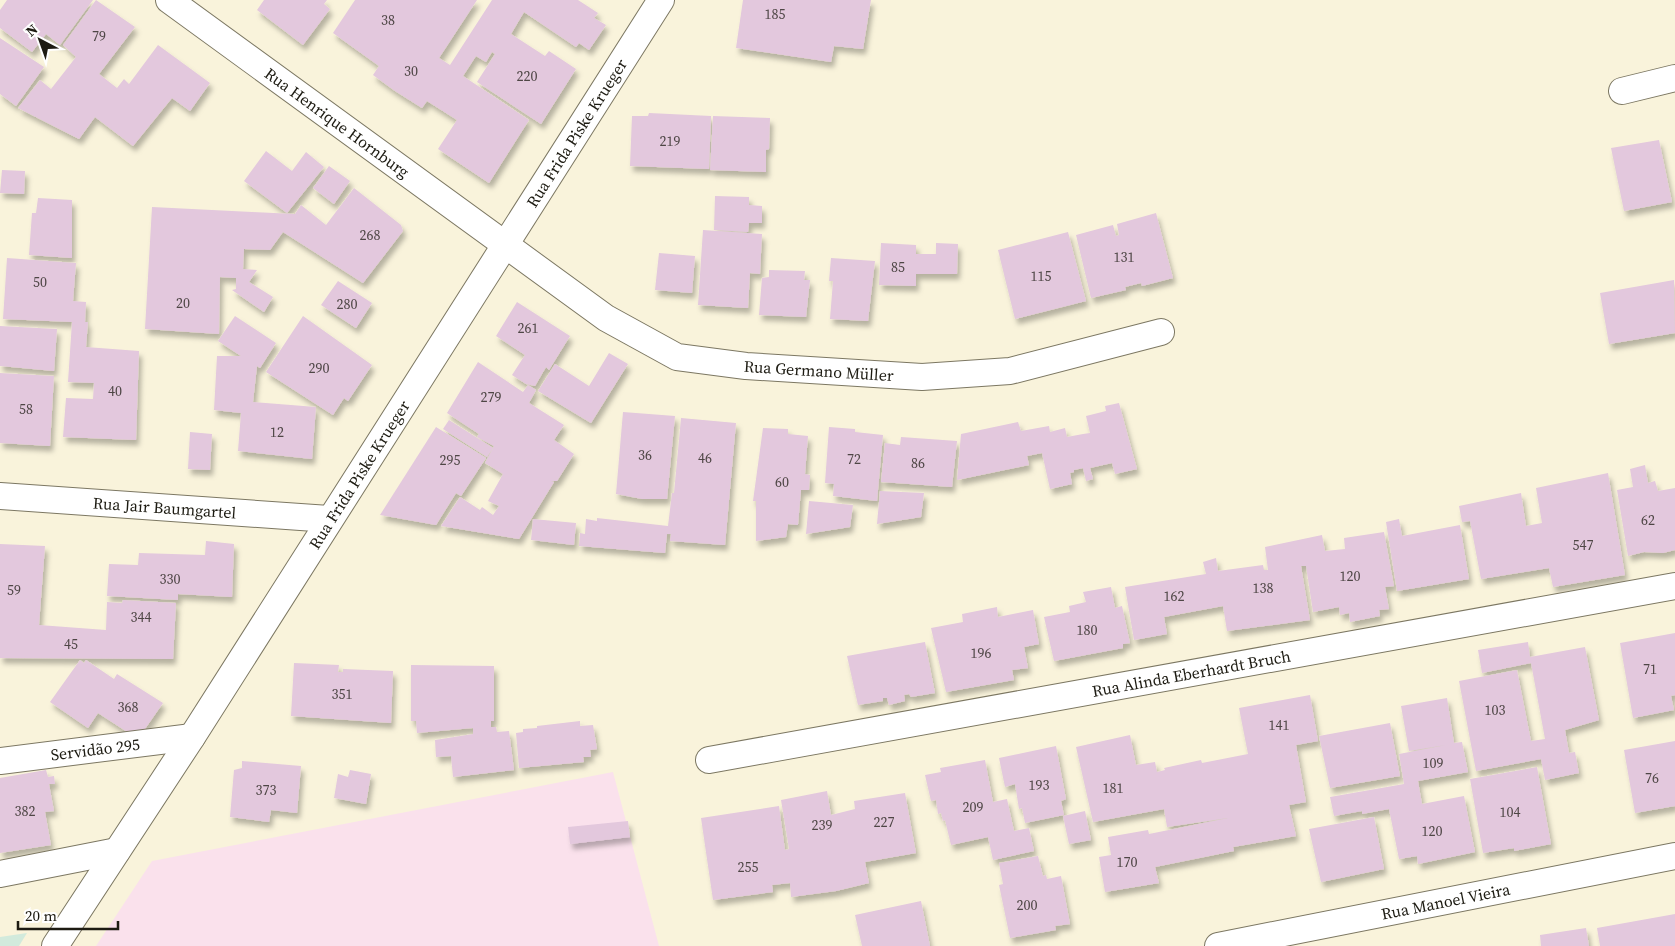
<svg xmlns="http://www.w3.org/2000/svg" width="1675" height="946" viewBox="0 0 1675 946" font-family="'Source Serif 4',serif">
<style>
.industrial{fill:#fae1ec}
.green{fill:#d2eadc}
.building{fill:#e3c8dd;filter:url(#shadow)}
.lines{fill:none;stroke-linecap:round;stroke-linejoin:round}
.street-casing{stroke:#7c7762;stroke-width:28}
.street{stroke:#fff;stroke-width:26}
.labels{text-anchor:middle;stroke-width:4.5;stroke-linejoin:round;paint-order:stroke}
.number-label{font-size:14px;fill:#4e4645}
.street-label{font-size:16px;fill:#1d1b12;stroke:#fff}
</style>
<defs>
<filter id="shadow"><feDropShadow dx="3" dy="5.5" stdDeviation="2.5" flood-color="#0004"/></filter>
</defs>
<rect width="100%" height="100%" fill="#f9f3db"/>
<!-- industrial -->
<polygon class="industrial" points="613,772 659,946 96,946 152,861"/>
<!-- green -->
<polygon class="green" points="27,933 19,946 0,946 0,937"/>
<!-- building -->
<g class="building">
<polygon points="7,0 93,0 60,45 46,34 32,52 0,28 0,10"/>
<polygon points="96,0 135,27 99,74 117,88 124,79 129,84 158,45 210,83 190,111 172,98 133,146 95,117 79,139 18,108 40,80 51,89 76,57 63,45"/>
<polygon points="264,0 327,0 324,4 330,9 303,45 257,10"/>
<polygon points="355,0 477,0 439,58 450,65 492,0 578,0 598,13 594,18 606,25 589,50 579,43 576,47 524,12 511,34 545,56 549,51 576,69 541,124 477,82 495,54 492,52 486,62 476,56 463,76 529,120 489,183 438,149 457,120 427,101 422,108 395,91 373,75 379,66 333,33"/>
<polygon points="743,0 871,0 863,49 834,46 831,62 736,48"/>
<polygon points="0,38 44,67 16,106 0,94"/>
<polygon points="649,113 711,116 709,169 630,166 632,116 648,116"/>
<polygon points="713,116 770,118 769,149 766,150 766,172 710,170"/>
<polygon points="1659,140 1672,202 1624,211 1611,148"/>
<polygon points="266,151 292,171 306,152 324,167 287,213 244,181"/>
<polygon points="329,166 350,181 334,204 313,188"/>
<polygon points="2,170 25,171 24,194 0,193"/>
<polygon points="354,188 401,225 403,231 363,283 283,232 270,250 244,249 243,269 257,270 249,282 273,297 264,312 232,290 236,289 236,278 220,277 219,334 145,329 152,207 295,214 301,205 326,225"/>
<polygon points="715,196 749,197 749,205 762,206 762,223 749,223 748,232 714,230"/>
<polygon points="38,198 72,200 72,258 29,255 32,213 36,213"/>
<polygon points="1156,213 1173,278 1142,286 1141,283 1125,287 1126,290 1091,298 1076,235 1113,225 1116,236 1119,235 1117,224"/>
<polygon points="703,230 762,234 760,274 750,273 748,308 698,305"/>
<polygon points="1068,232 1086,301 1015,319 998,250"/>
<polygon points="881,243 916,245 916,254 936,254 936,243 958,244 957,274 916,274 916,286 879,285"/>
<polygon points="659,253 695,256 692,293 655,290"/>
<polygon points="7,258 76,263 73,301 86,302 85,322 88,322 86,347 139,351 136,440 63,437 66,398 93,399 94,383 68,382 72,322 3,319"/>
<polygon points="831,258 875,261 868,321 830,319 833,281 829,281"/>
<polygon points="769,270 805,271 804,280 810,280 806,317 759,315 762,278 769,277"/>
<polygon points="1674,280 1675,333 1609,344 1600,293"/>
<polygon points="338,281 372,303 356,328 321,305"/>
<polygon points="517,302 570,336 549,370 546,367 535,386 526,384 512,375 525,355 496,336"/>
<polygon points="235,316 276,343 260,368 257,366 253,402 316,407 312,459 238,451 241,413 214,410 217,356 241,356 218,341"/>
<polygon points="303,316 372,365 348,401 344,398 333,415 266,372"/>
<polygon points="0,326 57,329 54,371 0,366"/>
<polygon points="609,353 628,364 591,423 538,391 555,364 589,386"/>
<polygon points="478,362 523,392 528,385 536,390 529,403 564,425 554,440 574,454 557,481 551,481 554,482 519,539 441,526 460,497 480,510 482,507 493,515 499,506 488,501 503,474 485,463 494,446 477,437 479,434 447,413"/>
<polygon points="0,373 54,376 50,446 0,443"/>
<polygon points="1119,403 1137,469 1115,474 1112,463 1090,468 1093,479 1086,481 1083,468 1074,470 1074,472 1070,473 1072,484 1050,489 1042,453 1027,456 1029,465 957,480 961,434 1018,422 1021,431 1049,426 1050,432 1065,428 1067,437 1083,434 1090,433 1086,416 1106,411 1105,406"/>
<polygon points="623,412 675,416 667,499 642,499 616,494"/>
<polygon points="681,418 736,423 725,545 670,541 671,534 667,534 665,553 579,546 580,533 585,534 586,519 597,521 597,518 668,526 672,493 674,493"/>
<polygon points="449,420 493,448 487,457 443,429"/>
<polygon points="436,427 486,458 461,496 456,493 436,525 380,515"/>
<polygon points="829,427 855,429 855,432 883,435 877,501 833,496 834,484 825,483"/>
<polygon points="763,428 788,429 788,434 808,436 805,474 810,475 809,490 801,490 798,525 788,524 786,537 756,541 756,501 753,501"/>
<polygon points="190,432 212,434 210,470 188,469"/>
<polygon points="901,437 957,441 952,487 881,482 885,443 900,445"/>
<polygon points="1645,465 1648,483 1655,481 1658,491 1675,488 1675,550 1663,553 1644,552 1628,556 1617,490 1633,487 1630,469"/>
<polygon points="1608,473 1625,575 1553,587 1549,568 1481,579 1470,521 1462,522 1459,506 1521,493 1526,526 1542,523 1536,488"/>
<polygon points="880,491 924,493 921,517 877,524"/>
<polygon points="809,501 853,505 850,527 806,534"/>
<polygon points="533,519 576,523 574,545 531,540"/>
<polygon points="1399,519 1402,536 1460,525 1469,579 1397,591 1386,522"/>
<polygon points="1384,532 1394,586 1385,587 1389,609 1379,610 1380,616 1350,622 1349,613 1340,615 1339,607 1313,612 1306,566 1301,566 1310,620 1227,631 1223,606 1164,617 1167,634 1134,640 1125,587 1206,574 1203,562 1216,558 1218,571 1263,565 1264,570 1268,570 1265,547 1322,535 1325,551 1345,549 1344,538"/>
<polygon points="206,541 234,544 232,597 178,594 178,600 107,596 109,564 138,565 139,553 205,555"/>
<polygon points="0,544 45,546 39,625 106,630 107,602 122,603 123,600 176,603 173,659 0,658"/>
<polygon points="1111,587 1115,608 1122,606 1130,643 1123,644 1123,648 1054,661 1044,617 1070,612 1069,606 1086,602 1083,592"/>
<polygon points="997,607 998,617 1033,610 1039,644 1024,647 1028,668 1012,670 1014,680 946,692 931,628 963,622 962,614"/>
<polygon points="1675,633 1675,695 1671,696 1674,710 1633,718 1620,643"/>
<polygon points="925,642 935,693 911,697 909,694 904,695 905,701 889,705 887,698 883,698 883,701 858,705 847,656"/>
<polygon points="1528,642 1530,657 1585,647 1599,720 1565,730 1569,753 1575,752 1579,773 1545,780 1541,759 1476,771 1459,681 1517,670 1531,741 1545,739 1531,663 1482,673 1478,650"/>
<polygon points="80,660 84,663 86,660 114,679 117,674 163,703 138,739 98,713 88,728 50,702"/>
<polygon points="294,663 339,665 338,672 343,672 343,669 393,671 391,723 291,716"/>
<polygon points="411,665 494,666 494,721 491,721 491,727 496,727 497,732 509,731 514,770 453,777 451,756 436,757 435,740 473,734 473,728 417,733 416,721 411,721"/>
<polygon points="1310,695 1318,741 1296,745 1306,802 1289,805 1296,836 1233,847 1234,851 1155,867 1159,883 1105,892 1099,857 1111,855 1108,837 1148,830 1149,834 1228,818 1167,827 1164,809 1093,822 1076,747 1130,735 1136,765 1155,762 1157,772 1165,770 1164,768 1201,760 1202,763 1248,754 1239,708"/>
<polygon points="1447,698 1454,743 1462,742 1468,772 1418,781 1422,804 1464,796 1475,852 1418,864 1417,856 1399,859 1389,809 1362,814 1362,811 1334,816 1330,797 1404,784 1399,754 1446,745 1409,751 1401,706"/>
<polygon points="580,721 580,726 593,725 597,749 590,750 591,757 583,757 584,762 519,768 516,733 523,732 523,729 537,728 537,726"/>
<polygon points="1390,723 1400,776 1330,788 1319,736"/>
<polygon points="1675,741 1675,806 1635,813 1624,750"/>
<polygon points="1056,746 1066,799 1061,801 1064,815 1025,823 1022,808 1019,809 1015,784 1005,787 999,758"/>
<polygon points="985,760 993,802 1007,799 1014,831 1029,828 1034,851 993,860 988,837 951,845 945,820 943,821 941,813 938,814 936,800 931,801 925,775 941,772 940,768"/>
<polygon points="242,761 301,766 297,813 271,810 269,822 230,817 234,770 242,768"/>
<polygon points="1537,767 1551,844 1514,851 1514,848 1483,853 1470,779"/>
<polygon points="46,770 48,777 54,776 55,784 49,784 54,811 45,812 51,845 0,853 0,778"/>
<polygon points="350,770 371,774 366,804 334,798 338,774 348,777"/>
<polygon points="827,791 831,815 855,809 854,801 905,793 916,853 865,862 869,883 836,891 791,897 790,883 772,885 773,892 713,900 701,818 779,806 785,850 789,849 781,800"/>
<polygon points="1085,811 1091,840 1069,844 1063,816"/>
<polygon points="1374,817 1384,869 1321,882 1309,829"/>
<polygon points="628,821 630,837 570,844 568,827"/>
<polygon points="1038,856 1043,876 1046,875 1047,879 1061,876 1070,924 1055,926 1056,930 1010,938 999,885 1003,884 999,863"/>
<polygon points="921,901 930,946 862,946 855,915"/>
<polygon points="1675,914 1675,946 1600,946 1597,928"/>
<polygon points="1586,928 1589,946 1541,946 1540,935"/>
</g>
<g class="lines">
<!-- street casing -->
<g class="street-casing">
<g id="street">
<path id="s1" d="M169,0L606,318L677,357L746,366L922,377L1010,371L1161,332"/>
<polyline points="1622,91 1675,78"/>
<path id="s2" d="M0,496L329,519"/>
<path id="s3" d="M709,760L1675,586"/>
<path id="s4" d="M0,761L192,737"/>
<polyline points="0,874 117,851"/>
<path id="s5" d="M55,946L192,737L661,0"/>
<path id="s6" d="M1218,946L1675,856"/>
</g>
</g>
<!-- street -->
<use href="#street" class="street"/>
</g>
<g class="labels">
<!-- number labels -->
<g class="number-label">
<text x="775" y="19">185</text>
<text x="388" y="25">38</text>
<text x="99" y="41">79</text>
<text x="411" y="76">30</text>
<text x="527" y="81">220</text>
<text x="670" y="146">219</text>
<text x="370" y="240">268</text>
<text x="1124" y="262">131</text>
<text x="898" y="272">85</text>
<text x="1041" y="281">115</text>
<text x="40" y="287">50</text>
<text x="183" y="308">20</text>
<text x="347" y="309">280</text>
<text x="528" y="333">261</text>
<text x="319" y="373">290</text>
<text x="115" y="396">40</text>
<text x="491" y="402">279</text>
<text x="26" y="414">58</text>
<text x="277" y="437">12</text>
<text x="645" y="460">36</text>
<text x="705" y="463">46</text>
<text x="854" y="464">72</text>
<text x="450" y="465">295</text>
<text x="918" y="468">86</text>
<text x="782" y="487">60</text>
<text x="1648" y="525">62</text>
<text x="1583" y="550">547</text>
<text x="1350" y="581">120</text>
<text x="170" y="584">330</text>
<text x="1263" y="593">138</text>
<text x="14" y="595">59</text>
<text x="1174" y="601">162</text>
<text x="141" y="622">344</text>
<text x="1087" y="635">180</text>
<text x="71" y="649">45</text>
<text x="981" y="658">196</text>
<text x="1650" y="674">71</text>
<text x="342" y="699">351</text>
<text x="128" y="712">368</text>
<text x="1495" y="715">103</text>
<text x="1279" y="730">141</text>
<text x="1433" y="768">109</text>
<text x="1652" y="783">76</text>
<text x="1039" y="790">193</text>
<text x="1113" y="793">181</text>
<text x="266" y="795">373</text>
<text x="973" y="812">209</text>
<text x="25" y="816">382</text>
<text x="1510" y="817">104</text>
<text x="884" y="827">227</text>
<text x="822" y="830">239</text>
<text x="1432" y="836">120</text>
<text x="1127" y="867">170</text>
<text x="748" y="872">255</text>
<text x="1027" y="910">200</text>
</g>
<!-- street labels -->
<g class="street-label">
<text dy="6" stroke="none"><textPath href="#s1" startOffset="208">Rua Henrique Hornburg</textPath></text>
<text dy="6" stroke="none"><textPath href="#s5" startOffset="966">Rua Frida Piske Krueger</textPath></text>
<text dy="6" stroke="none"><textPath href="#s1" startOffset="764">Rua Germano Müller</textPath></text>
<text dy="6" stroke="none"><textPath href="#s5" startOffset="561">Rua Frida Piske Krueger</textPath></text>
<text dy="6" stroke="none"><textPath href="#s2" startOffset="165">Rua Jair Baumgartel</textPath></text>
<text dy="6" stroke="none"><textPath href="#s3" startOffset="490">Rua Alinda Eberhardt Bruch</textPath></text>
<text dy="6" stroke="none"><textPath href="#s4" startOffset="96">Servidão 295</textPath></text>
<text dy="6" stroke="none"><textPath href="#s6" startOffset="232">Rua Manoel Vieira</textPath></text>
</g>
</g>
<!-- north arrow -->
<g transform="translate(40 40) rotate(319)" stroke="#ffffff" stroke-width="4" paint-order="stroke">
<path d="M0-4L9 19L0 12L-9 19Z" fill="#1d1b12"/>
<text y="-8" font-size="14" font-weight="bold" text-anchor="middle" fill="#1d1b12">N</text>
</g>
<!-- scale -->
<path d="M18 921v8h100v-8" fill="none" stroke="#1d1b12" stroke-width="2.5"/>
<text x="25" y="921" font-size="15" fill="#1d1b12" stroke="#ffffff" stroke-width="4" paint-order="stroke">20 m</text>
</svg>
